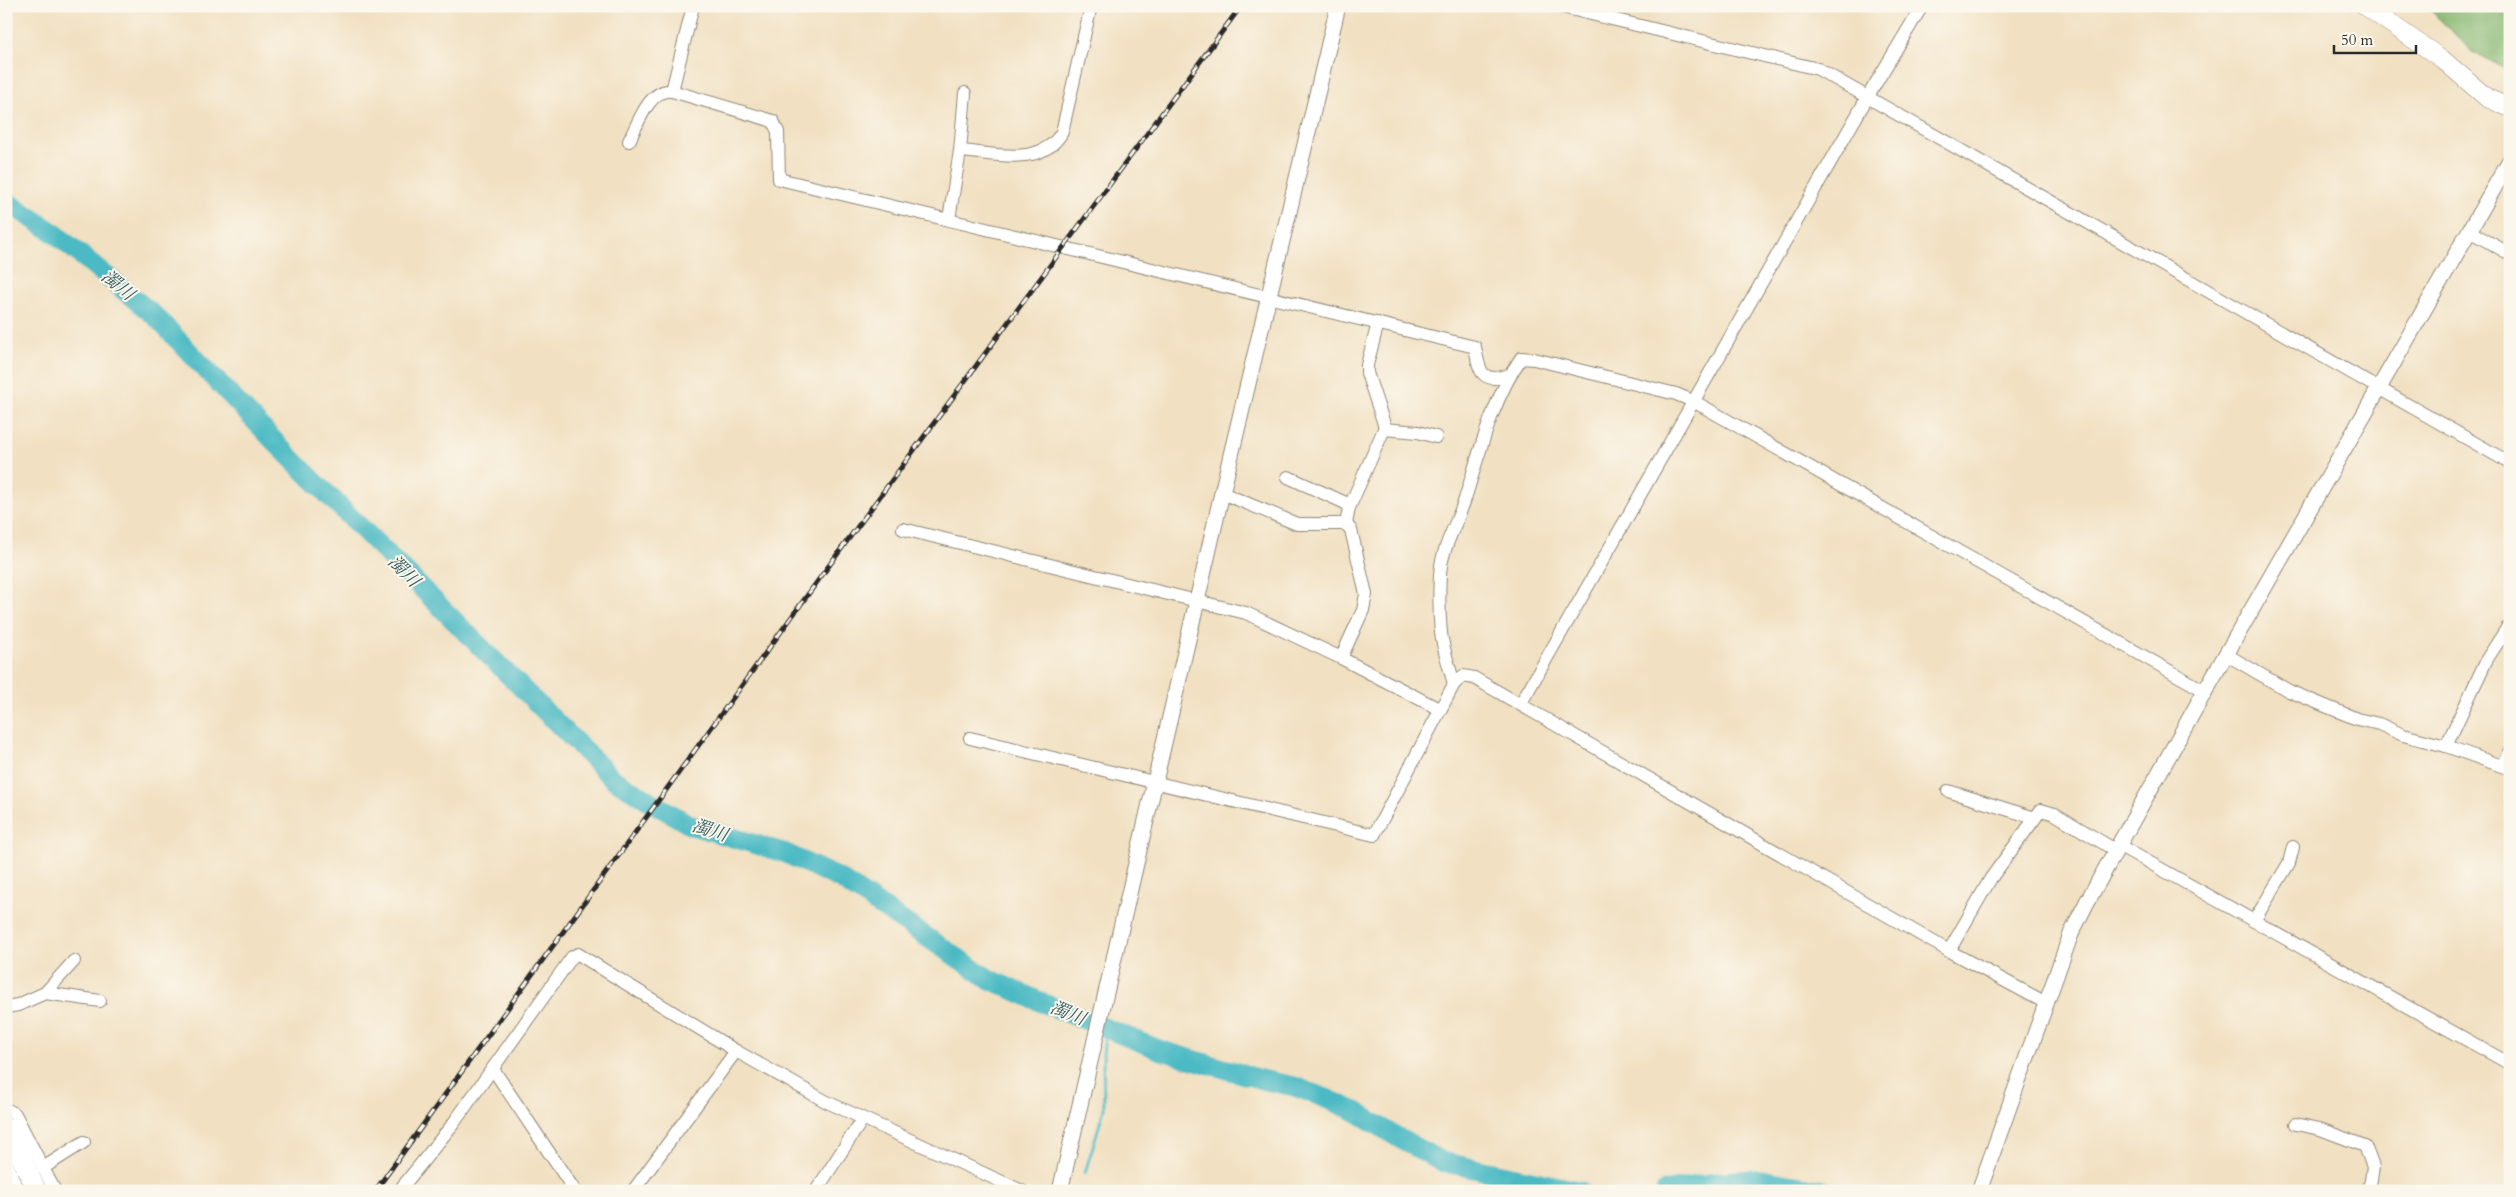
<svg xmlns="http://www.w3.org/2000/svg" width="2516" height="1197" viewBox="0 0 2516 1197" font-family="Cardo,'Noto Serif JP',serif">
<style>
.forest{fill:#84b56e;stroke:#58704c}
.lines{fill:none;stroke-linecap:round;stroke-linejoin:round}
.stream{stroke:#4cbac4;stroke-width:3}
.river{stroke:#4cbac4;stroke-width:20}
.minor-casing{stroke:#8e8676;stroke-width:14}
.tertiary-casing{stroke:#8e8676;stroke-width:17}
.secondary-casing{stroke:#8e8676;stroke-width:19}
.primary-casing{stroke:#8e8676;stroke-width:21}
.minor{stroke:#fff;stroke-width:12}
.tertiary{stroke:#fff;stroke-width:15}
.secondary{stroke:#fff;stroke-width:18}
.primary{stroke:#fff;stroke-width:19}
.rail-casing{stroke:#2b2b2b;stroke-width:5}
.rail{stroke:#fbf7ec;stroke-width:3;stroke-dasharray:9;stroke-linecap:butt}
.labels{text-anchor:middle;stroke-width:4;stroke-linejoin:round;paint-order:stroke}
.water-label{font-size:18px;font-style:italic;fill:#375d61;stroke:#fbf7ec}
</style>
<rect width="100%" height="100%" fill="#fbf7ec"/>
<filter id="ink" filterUnits="userSpaceOnUse"><feTurbulence type="fractalNoise" baseFrequency=".02" numOctaves="2"/><feDisplacementMap in="SourceGraphic" scale="10" xChannelSelector="R" yChannelSelector="G"/><feConvolveMatrix kernelMatrix="1 2 1 2 8 2 1 2 1" color-interpolation-filters="sRGB"/></filter>
<filter id="wash" filterUnits="userSpaceOnUse"><feTurbulence type="fractalNoise" baseFrequency=".0096" numOctaves="4" result="noise"/><feDisplacementMap in="SourceGraphic" scale="20" xChannelSelector="R" yChannelSelector="G"/><feGaussianBlur stdDeviation="1.12" result="paint"/><feColorMatrix in="noise" values="0 0 0 0 0 0 0 0 0 0 0 0 0 0 0 0 0 1.4 0 .05"/><feComposite in="paint" operator="in"/></filter>
<g filter="url(#wash)">
<rect width="100%" height="100%" fill="#f1e0c1"/>
<!-- forest -->
<polygon class="forest" points="2426,6 2510,6 2510,72 2473,52"/>
<g class="lines">
<!-- stream -->
<polyline class="stream" points="1085,1173 1104,1109 1103,1054 1106,1028"/>
<!-- river -->
<g class="river">
<polyline points="6,201 54,233 155,316 277,444 613,779 690,825 785,853 840,879 989,979 1043,1003 1160,1050 1263,1080 1293,1086 1325,1098 1355,1111 1402,1140 1443,1162 1580,1191"/>
<polyline points="1666,1191 1717,1182 1758,1179 1827,1191"/>
</g>
</g>
</g>
<g filter="url(#ink)">
<g class="lines">
<!-- minor casing -->
<g class="minor-casing">
<g id="minor">
<polyline points="1558,6 1818,69 2510,463"/>
<polyline points="672,91 693,6"/>
<path d="M629,141C638,124 649,88 672,91L773,121L778,132L779,179L1475,347C1479,370 1481,385 1509,375"/>
<polyline points="960,151 965,93"/>
<path d="M949,219L960,151C993,153 1042,168 1062,132L1091,6"/>
<polyline points="2469,231 2510,254"/>
<polyline points="1384,429 1418,432 1436,437"/>
<polyline points="1288,477 1350,505"/>
<polyline points="1222,493 1297,524 1346,524 1351,530 1366,594 1363,610 1341,658"/>
<polyline points="1346,524 1349,508 1385,427 1367,373 1367,365 1378,323"/>
<polyline points="903,529 1246,613 1341,658 1439,709"/>
<polyline points="2227,655 2289,691 2357,719 2379,724 2403,735 2446,746 2510,769"/>
<path d="M1454,684C1450,668 1443,650 1441,633C1439,614 1439,594 1440,575C1441,549 1457,524 1465,499C1480,451 1492,401 1521,358L1534,359L1676,394L1695,402L2205,691"/>
<polyline points="1521,703 1867,98 1922,6"/>
<polyline points="970,738 1374,835 1454,684 1463,676 1474,678 1949,951 2046,1003"/>
<polyline points="2446,746 2487,659 2507,628"/>
<polyline points="2503,766 2510,752"/>
<polyline points="1948,791 2035,818"/>
<polyline points="2118,845 2510,1064"/>
<polyline points="2254,921 2289,863 2293,847"/>
<polyline points="1949,951 1991,878 2041,810 2055,814 2115,850"/>
<polyline points="45,993 74,961"/>
<polyline points="6,1007 18,1005 45,993 100,1001"/>
<polyline points="493,1069 575,1191"/>
<polyline points="6,1109 15,1114 55,1191"/>
<polyline points="2296,1124 2320,1129 2365,1146 2373,1167 2369,1191"/>
<polyline points="6,1162 18,1191"/>
<polyline points="43,1168 84,1142"/>
<polyline points="399,1191 453,1124 572,957 578,954 736,1051 827,1102 1022,1191"/>
<polyline points="633,1191 736,1051"/>
<polyline points="816,1191 862,1120"/>
</g>
</g>
<!-- tertiary casing -->
<g class="tertiary-casing">
<g id="tertiary">
<polyline points="1060,1191 1222,493 1338,6"/>
<polyline points="1979,1191 2071,934 2087,902 2205,691 2510,160"/>
</g>
</g>
<!-- secondary casing -->
<g class="secondary-casing">
<polyline id="secondary" points="2365,6 2442,59 2487,98 2510,108"/>
</g>
<!-- primary casing -->
<g class="primary-casing">
<polyline id="primary" points="6,1127 37,1191"/>
</g>
<!-- minor -->
<use href="#minor" class="minor"/>
<!-- tertiary -->
<use href="#tertiary" class="tertiary"/>
<!-- secondary -->
<use href="#secondary" class="secondary"/>
<!-- primary -->
<use href="#primary" class="primary"/>
<!-- rail casing -->
<g class="rail-casing">
<polyline id="rail" points="375,1191 825,571 1241,6"/>
</g>
<!-- rail -->
<use href="#rail" class="rail"/>
</g>
</g>
<g class="labels">
<!-- water labels -->
<g class="water-label">
<text transform="translate(118 285) rotate(39)" y="6">濁川</text>
<text transform="translate(404 571) rotate(45)" y="6">濁川</text>
<text transform="translate(710 830) rotate(18)" y="6">濁川</text>
<text transform="translate(1068 1013) rotate(22)" y="6">濁川</text>
</g>
</g>
<!-- margin -->
<rect width="2516" height="1197" fill="none" stroke="#fbf7ec" stroke-width="25"/>
<!-- scale -->
<path d="M2334 45v8h82v-8" fill="none" stroke="#2b2b2b" stroke-width="2.5"/>
<text x="2341" y="45" font-size="15" fill="#2b2b2b" stroke="#fbf7ec" stroke-width="4" paint-order="stroke">50 m</text>
</svg>
